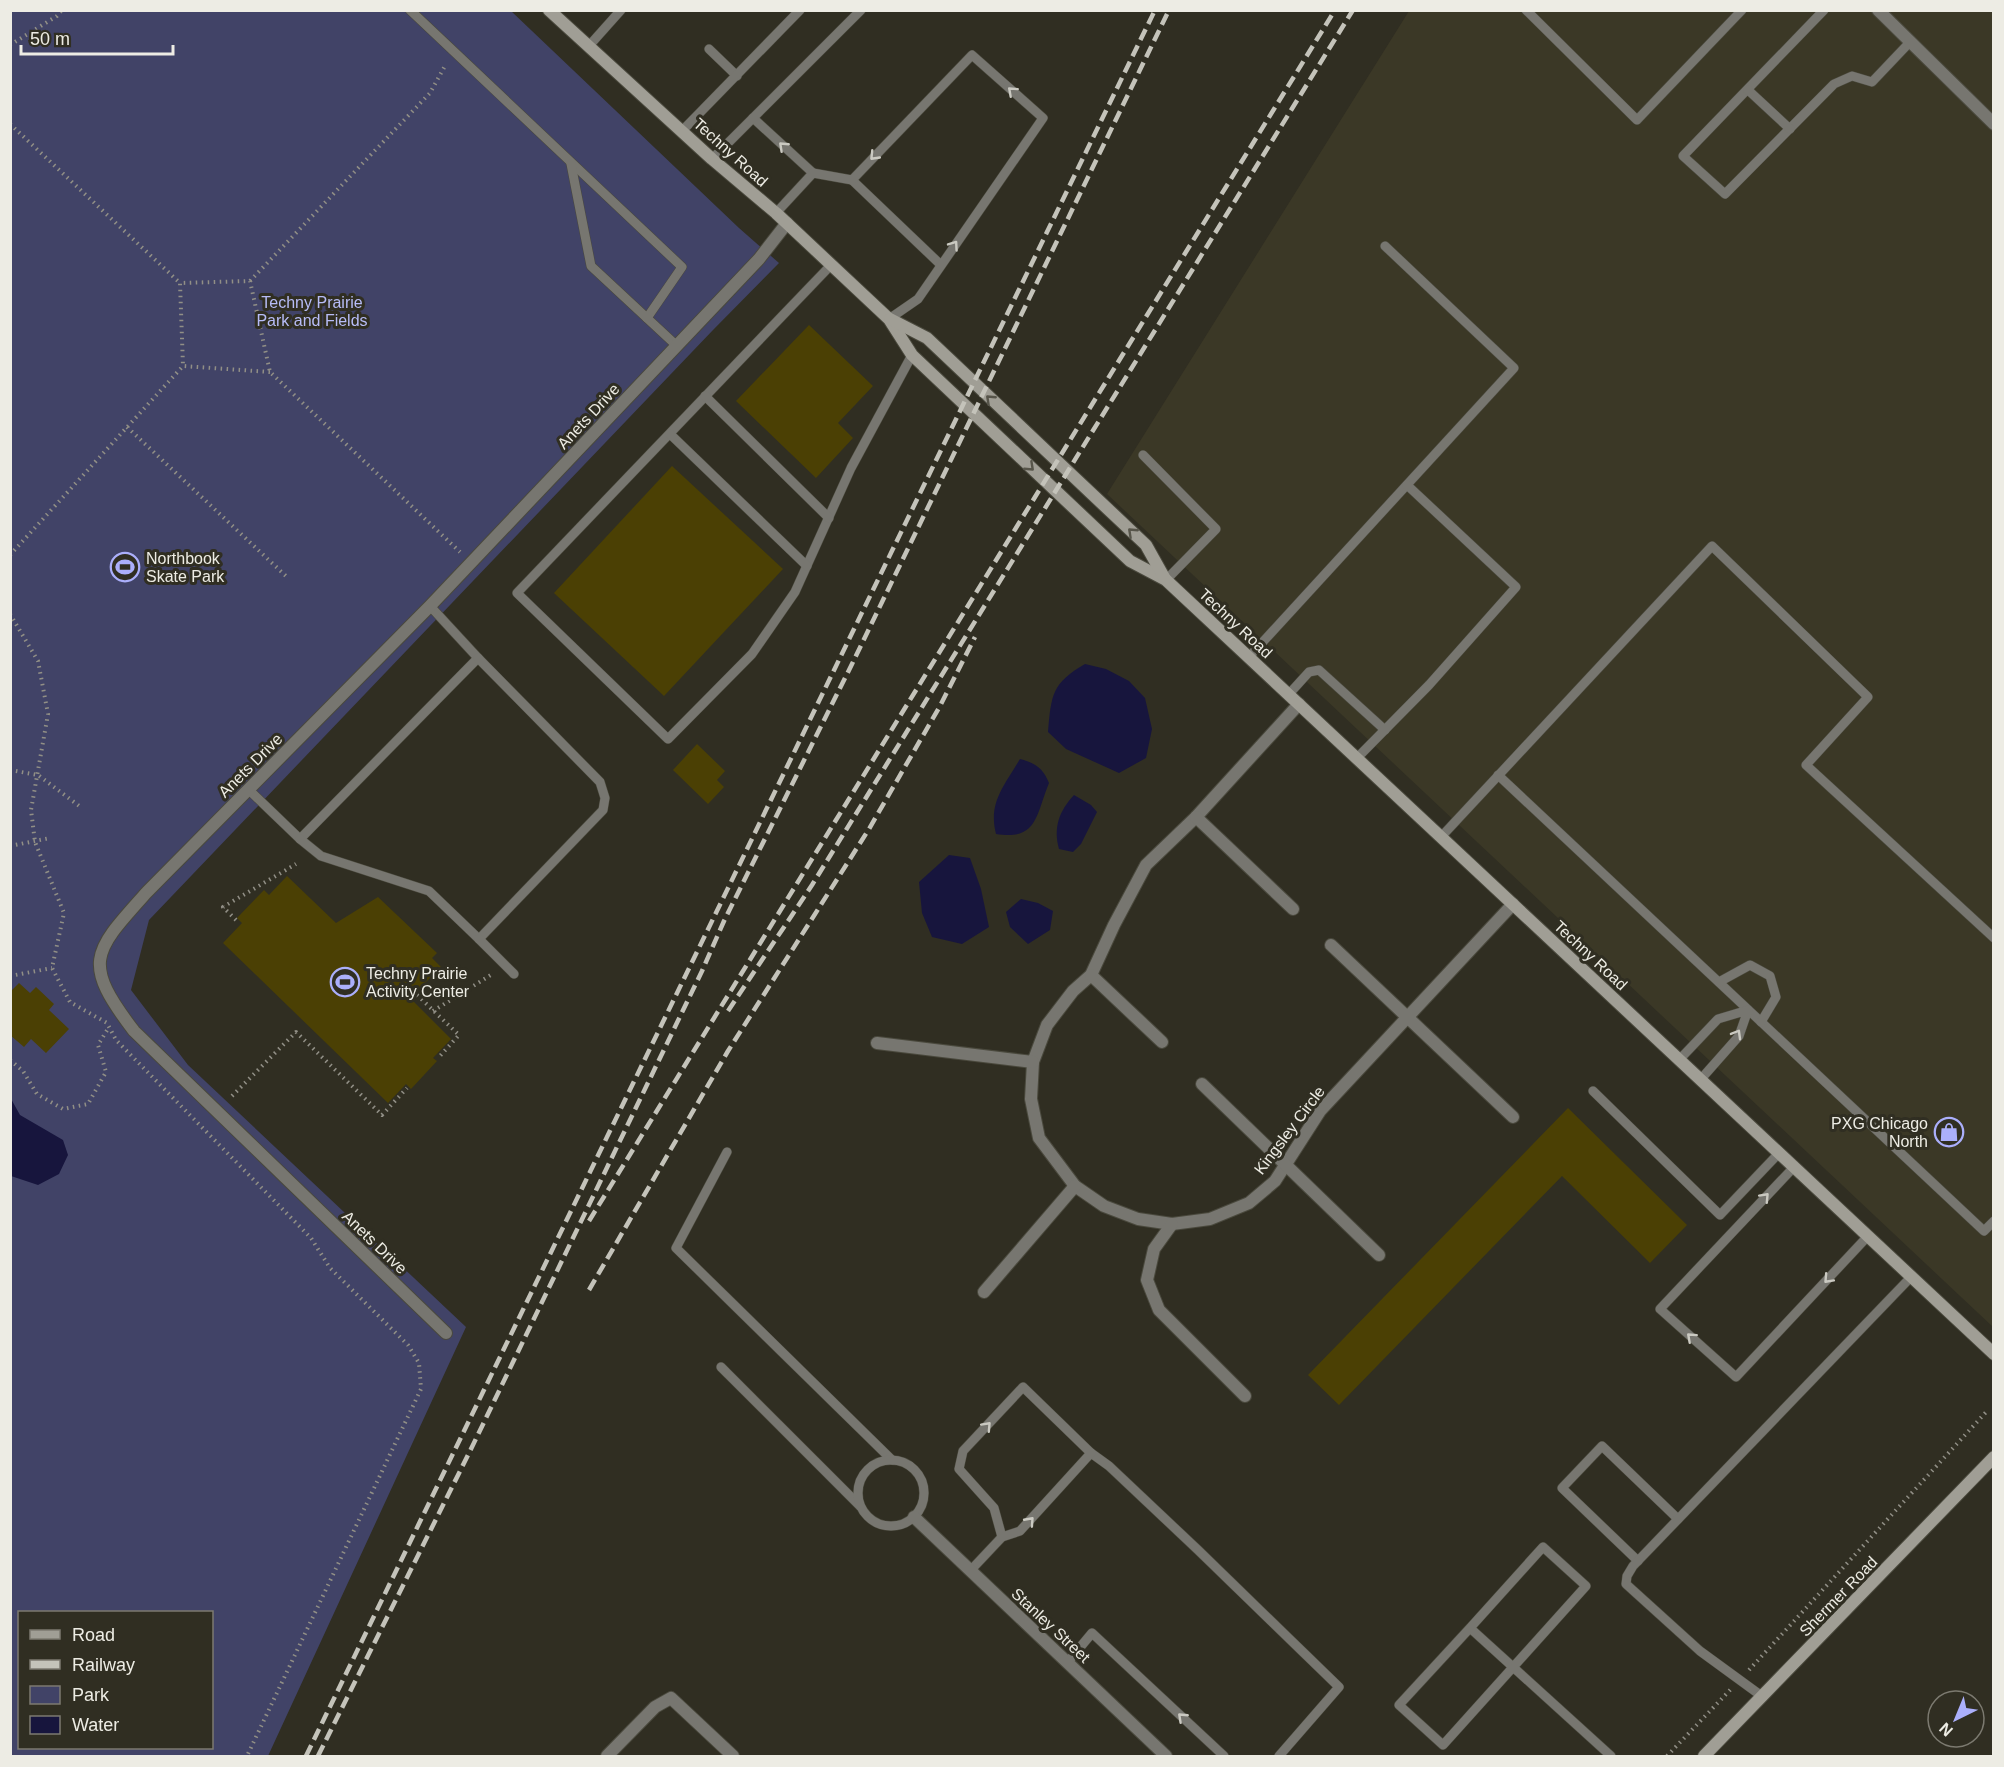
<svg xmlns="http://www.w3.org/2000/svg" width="2004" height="1767" viewBox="0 0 2004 1767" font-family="Helvetica,sans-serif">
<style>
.built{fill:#3b3826}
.green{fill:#414367;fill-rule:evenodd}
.water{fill:#17153d}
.building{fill:#4b4004}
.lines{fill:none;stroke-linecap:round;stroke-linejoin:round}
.service-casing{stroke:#4a493d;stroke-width:10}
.minor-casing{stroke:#4a493d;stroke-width:14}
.secondary-casing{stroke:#4a493d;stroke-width:14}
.path{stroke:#918f86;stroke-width:4;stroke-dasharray:1.5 4.5;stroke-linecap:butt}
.service{stroke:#777670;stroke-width:9}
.minor{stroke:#777670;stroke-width:12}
.secondary{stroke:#a09e95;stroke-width:12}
.rail{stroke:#c4c3ba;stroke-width:4.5;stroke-dasharray:12 6;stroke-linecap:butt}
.oneway{stroke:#cac9c1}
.oneway2{stroke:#57554a}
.labels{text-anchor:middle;stroke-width:6;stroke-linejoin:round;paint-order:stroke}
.street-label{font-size:16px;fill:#edece4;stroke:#302e22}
.park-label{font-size:16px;fill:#b7bcf7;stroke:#302e22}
.poi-label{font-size:16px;fill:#edece4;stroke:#302e22;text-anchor:start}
</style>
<rect width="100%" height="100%" fill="#302e22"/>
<!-- built -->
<polygon class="built" points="1409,11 1993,11 1993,1327 1107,494"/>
<!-- green -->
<path class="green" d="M11,11H511L739,228L779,263L713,330L149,920L131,990L188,1065L466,1327L268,1756H11ZM20,1612H212V1748H20Z"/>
<!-- water -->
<g class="water">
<path d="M1085,664L1106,669L1129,681L1145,698L1152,729L1146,758L1119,773L1066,749L1048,732C1051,695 1052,683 1085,664Z"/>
<path d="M1020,759C1035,763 1043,768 1049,783C1036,814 1038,841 996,834C988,803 1004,786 1020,759Z"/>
<path d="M1074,795L1091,805L1097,812L1081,844L1073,852L1059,849C1053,828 1059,811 1074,795Z"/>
<polygon points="949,855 970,858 981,889 989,927 962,944 932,937 922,913 919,882"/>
<polygon points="1021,899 1038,903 1053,911 1050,930 1028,944 1010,927 1006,912"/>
<polygon points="10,1097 20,1115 63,1140 68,1155 59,1174 38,1185 11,1176"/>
</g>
<!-- building -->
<g class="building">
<polygon points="809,325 873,386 838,423 853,438 816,478 736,401"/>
<polygon points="672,466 783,569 664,696 554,593"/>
<polygon points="697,744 725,771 717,780 724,787 708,804 673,770"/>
<polygon points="287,876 336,923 378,897 437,953 432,958 441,967 410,998 451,1039 433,1058 437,1061 411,1089 406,1084 388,1103 223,943 242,923 237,918 264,890 269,895"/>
<polygon points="19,983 30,993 36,987 54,1004 49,1010 69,1029 46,1053 31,1039 24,1047 10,1035 10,992"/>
<polygon points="1568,1108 1687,1225 1650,1263 1562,1176 1339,1405 1308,1375"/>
</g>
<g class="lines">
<!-- service casing -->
<g class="service-casing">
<g id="service">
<polyline points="410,10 682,267 647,318"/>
<polyline points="1526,10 1637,120 1742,10"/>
<polyline points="1824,10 1683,156 1725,194 1834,84 1852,76 1872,82 1910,42"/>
<polyline points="588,47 621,10"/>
<polyline points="709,49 737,76"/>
<polyline points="1748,90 1790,129"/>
<polyline points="753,118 813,173"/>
<polyline points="682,131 800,10"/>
<polyline points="712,159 861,10"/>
<polyline points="571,164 591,266 677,346"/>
<polyline points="852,180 941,265"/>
<polyline points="776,213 813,173 852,180 972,55 1043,118 918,299 889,319"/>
<polyline points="831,265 517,593 668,739 752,654 795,592 851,468 912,355"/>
<polyline points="705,396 829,518"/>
<polyline points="670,434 807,566"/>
<polyline points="1143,455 1216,529 1166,580"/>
<polyline points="1249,657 1514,368 1385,246"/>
<polyline points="1289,694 1309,672 1319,670 1385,730"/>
<polyline points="1357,758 1429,685 1516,587 1407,485"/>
<polyline points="1498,775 1984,1231 1994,1221"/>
<polyline points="249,790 300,839 478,658 430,606"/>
<polyline points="1441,837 1712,546 1868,697 1806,765 1994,938"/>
<polyline points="300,839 321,856 429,891 479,939 603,810 605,798 600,782 478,658"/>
<polyline points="479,939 514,974"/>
<polyline points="1719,982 1750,965 1770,976 1776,997 1761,1022"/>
<polyline points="1679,1060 1718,1019 1748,1010 1739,1036 1701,1079"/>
<polyline points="1593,1091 1720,1215 1779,1153"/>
<polyline points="727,1152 676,1248 892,1460"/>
<polyline points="1794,1167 1660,1309 1736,1377 1868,1236"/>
<polyline points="721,1367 860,1506"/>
<circle cx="891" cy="1493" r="33"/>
<polyline points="1002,1537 994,1508 959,1469 963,1451 1023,1387 1091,1453 1109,1466 1198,1550 1339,1687 1279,1756"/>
<polyline points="1638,1561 1562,1488 1602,1446 1678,1519"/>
<polyline points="970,1571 1002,1537 1020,1531 1091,1453"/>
<polyline points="1470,1628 1399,1705 1443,1745 1586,1586 1543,1547 1470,1628 1611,1756"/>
<polyline points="1067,1663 1092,1633 1224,1756"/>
<polyline points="1763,1697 1700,1651 1626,1584 1627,1576 1633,1566 1911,1277"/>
</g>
</g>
<!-- minor casing -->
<g class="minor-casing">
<g id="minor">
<polyline points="1878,10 1994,124"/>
<polyline points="1299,704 1196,817 1146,865 1114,925 1091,975 1073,991 1047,1025 1033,1062 1031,1099 1039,1138 1075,1186 1104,1206 1138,1219 1172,1224 1210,1219 1249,1203 1275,1181 1320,1111 1513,904"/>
<polyline points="1196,817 1293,909"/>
<polyline points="1331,945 1513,1117"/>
<polyline points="1091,975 1162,1042"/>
<polyline points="877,1043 1033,1062"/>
<polyline points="1202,1084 1379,1255"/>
<polyline points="1172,1224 1154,1249 1147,1280 1159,1310 1245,1396"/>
<polyline points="984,1292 1075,1186"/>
<path d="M446,1333L134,1031C81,962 93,952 147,892L430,606L759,259L787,223"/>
<polyline points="914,1517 1166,1756"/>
<polyline points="607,1756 655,1707 671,1698 733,1756"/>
</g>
</g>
<!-- secondary casing -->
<g class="secondary-casing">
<g id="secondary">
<polyline points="549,10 712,159 776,213 889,319 912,355 1130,561 1166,580 1994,1354"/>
<polyline points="890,319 927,338 1057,461 1146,545 1165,579"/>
<polyline points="1704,1756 1994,1457"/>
</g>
</g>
<!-- path -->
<g class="path">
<polyline points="10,45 57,16 62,10"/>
<polyline points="10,124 180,283"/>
<polyline points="250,281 430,93 446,64"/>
<polyline points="270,372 183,366 180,283 250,281 270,372 460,552"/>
<polyline points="127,427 288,578"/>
<polyline points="10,555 183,366"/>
<polyline points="10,614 38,661 48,714 31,810 35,842 64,913 52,968 70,1002 107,1023 116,1040 311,1238 330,1268 408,1345 419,1363 421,1389 247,1756"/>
<polyline points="10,770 38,775 82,808"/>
<polyline points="10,846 50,838"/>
<polyline points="236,920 223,907 296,864"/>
<polyline points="10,976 52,968"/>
<polyline points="417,995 459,1035 439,1057"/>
<polyline points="433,1011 494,973"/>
<polyline points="10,1060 23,1071 37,1094 63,1109 88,1104 106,1072 98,1045 109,1027"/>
<polyline points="232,1096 296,1032 382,1115 407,1088"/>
<polyline points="1749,1670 1988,1410"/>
<polyline points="1667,1756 1732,1688"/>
</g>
<!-- service -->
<use href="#service" class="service"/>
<!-- minor -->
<use href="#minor" class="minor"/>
<!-- secondary -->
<use href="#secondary" class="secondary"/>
<!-- rail -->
<g class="rail">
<polyline points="728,1011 812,885 1353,10"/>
<polyline points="589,1221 1335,10"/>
<polyline points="589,1290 728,1051 869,829 940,706 975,637"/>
<polyline points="306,1756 1155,10"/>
<polyline points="318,1756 471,1449 702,971 724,921 852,664 1169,10"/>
</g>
</g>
<!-- one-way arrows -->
<defs><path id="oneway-chevron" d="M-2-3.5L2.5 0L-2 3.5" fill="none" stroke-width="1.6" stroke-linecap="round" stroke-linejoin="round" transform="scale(1.5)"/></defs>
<g class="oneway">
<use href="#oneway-chevron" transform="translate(1012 91) rotate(-138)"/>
<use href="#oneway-chevron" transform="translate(783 146) rotate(-137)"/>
<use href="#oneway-chevron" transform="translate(874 156) rotate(134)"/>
<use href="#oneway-chevron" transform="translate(954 245) rotate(-55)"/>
<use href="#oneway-chevron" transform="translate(1737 1034) rotate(-60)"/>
<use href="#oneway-chevron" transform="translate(1765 1197) rotate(-47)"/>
<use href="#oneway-chevron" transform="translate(1828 1279) rotate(133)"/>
<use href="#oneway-chevron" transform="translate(1691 1337) rotate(-138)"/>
<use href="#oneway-chevron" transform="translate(987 1426) rotate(-47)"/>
<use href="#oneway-chevron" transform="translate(1030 1521) rotate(-48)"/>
<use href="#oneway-chevron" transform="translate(1182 1717) rotate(-137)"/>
</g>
<g class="oneway2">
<use href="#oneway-chevron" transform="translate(990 399) rotate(-137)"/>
<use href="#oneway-chevron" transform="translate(1030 467) rotate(43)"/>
<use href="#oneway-chevron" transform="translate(1132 532) rotate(-137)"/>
</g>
<!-- icons -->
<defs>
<g id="stadium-ring" transform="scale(1.5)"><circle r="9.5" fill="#302e22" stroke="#abaffb" stroke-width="1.5"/><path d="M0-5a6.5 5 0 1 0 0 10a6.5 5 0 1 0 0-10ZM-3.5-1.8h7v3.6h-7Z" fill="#abaffb"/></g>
<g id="shop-ring" transform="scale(1.5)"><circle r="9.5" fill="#302e22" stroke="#abaffb" stroke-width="1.5"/><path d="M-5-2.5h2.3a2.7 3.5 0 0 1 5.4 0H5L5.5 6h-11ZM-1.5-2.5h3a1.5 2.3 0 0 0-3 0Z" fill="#abaffb"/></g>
</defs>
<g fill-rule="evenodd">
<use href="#stadium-ring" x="125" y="567"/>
<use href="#stadium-ring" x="345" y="982"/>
<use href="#shop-ring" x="1949" y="1132"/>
</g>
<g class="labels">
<!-- street labels -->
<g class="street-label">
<text transform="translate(731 152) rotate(42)" y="6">Techny Road</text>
<text transform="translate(588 416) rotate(-47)" y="6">Anets Drive</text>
<text transform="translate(1236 623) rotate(43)" y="6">Techny Road</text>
<text transform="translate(250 765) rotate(-45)" y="6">Anets Drive</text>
<text transform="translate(1591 955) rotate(43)" y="6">Techny Road</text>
<text transform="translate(1289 1130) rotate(-53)" y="6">Kingsley Circle</text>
<text transform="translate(375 1242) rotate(44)" y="6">Anets Drive</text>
<text transform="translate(1838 1596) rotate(-46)" y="6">Shermer Road</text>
<text transform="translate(1051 1625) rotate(43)" y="6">Stanley Street</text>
</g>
<!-- park labels -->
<g class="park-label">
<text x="312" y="308">Techny Prairie<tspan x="312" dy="18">Park and Fields</tspan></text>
</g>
<!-- poi labels -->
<g class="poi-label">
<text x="146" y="564">Northbook<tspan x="146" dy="18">Skate Park</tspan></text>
<text x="366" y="979">Techny Prairie<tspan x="366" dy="18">Activity Center</tspan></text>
<text x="1928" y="1129" text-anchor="end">PXG Chicago<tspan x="1928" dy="18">North</tspan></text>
</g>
</g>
<!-- border -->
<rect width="2004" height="1767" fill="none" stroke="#edece4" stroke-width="24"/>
<!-- legend -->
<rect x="18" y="1611" width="195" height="138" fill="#302e22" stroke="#7c7a70" stroke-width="1.5"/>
<rect x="30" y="1630" width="30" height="9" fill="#a09e95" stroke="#7c7a70" stroke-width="1.5"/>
<text x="72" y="1641" font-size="18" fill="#edece4">Road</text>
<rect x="30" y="1660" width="30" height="9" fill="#c4c3ba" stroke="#7c7a70" stroke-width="1.5"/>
<text x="72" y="1671" font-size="18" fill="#edece4">Railway</text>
<rect x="30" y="1686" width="30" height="18" fill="#414367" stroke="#7c7a70" stroke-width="1.5"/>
<text x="72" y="1701" font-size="18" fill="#edece4">Park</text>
<rect x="30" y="1716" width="30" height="18" fill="#17153d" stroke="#7c7a70" stroke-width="1.5"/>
<text x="72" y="1731" font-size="18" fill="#edece4">Water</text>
<!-- north arrow -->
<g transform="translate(1956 1719) rotate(223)"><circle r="28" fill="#302e22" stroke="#7c7a70" stroke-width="1.5"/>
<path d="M0-4.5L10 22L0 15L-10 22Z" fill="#abaffb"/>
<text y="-9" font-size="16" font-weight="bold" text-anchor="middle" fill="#edece4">N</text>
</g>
<!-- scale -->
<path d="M21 45v9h152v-9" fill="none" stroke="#edece4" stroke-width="3"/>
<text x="30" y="45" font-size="18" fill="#edece4" stroke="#302e22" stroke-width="4.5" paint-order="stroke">50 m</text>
</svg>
